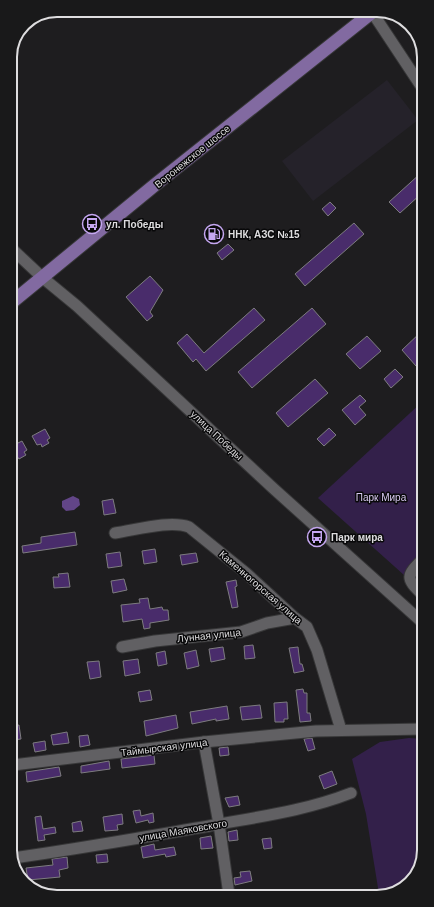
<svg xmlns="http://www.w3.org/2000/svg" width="434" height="907" viewBox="0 0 434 907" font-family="Arial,sans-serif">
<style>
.built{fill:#25222a}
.green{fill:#33204a}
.water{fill:#624587}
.building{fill:#492c6b;stroke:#7d7c7f}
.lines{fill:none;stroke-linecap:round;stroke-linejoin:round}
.minor-casing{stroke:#373738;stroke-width:13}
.major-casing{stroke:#373738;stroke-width:15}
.minor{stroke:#616063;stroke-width:11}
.major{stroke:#826aa1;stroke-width:13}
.labels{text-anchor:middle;stroke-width:3;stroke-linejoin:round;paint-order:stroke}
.street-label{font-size:10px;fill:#dedddf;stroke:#080809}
.poi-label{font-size:10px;font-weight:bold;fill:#dedddf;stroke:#080809;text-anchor:start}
.park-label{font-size:10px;fill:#d9caf1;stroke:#080809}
.rim{fill:none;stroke:#dedddf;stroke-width:2}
</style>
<rect width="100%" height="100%" fill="#1e1d1f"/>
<!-- built -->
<polygon class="built" points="387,80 418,120 313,201 282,161"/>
<!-- green -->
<g class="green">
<polygon points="422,402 423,556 404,575 318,498"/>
<polygon points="409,738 424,739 424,850 416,876 395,894 379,894 366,814 352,759 380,742"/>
</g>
<!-- water -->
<polygon class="water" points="73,496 79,499 80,505 74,510 66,511 62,507 62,501"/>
<!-- building -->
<g class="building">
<polygon points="421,173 421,194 400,213 389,202"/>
<polygon points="330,202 336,208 328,216 322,209"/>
<polygon points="354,223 364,234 305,286 295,274"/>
<polygon points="228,244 234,250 222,260 217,253"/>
<polygon points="150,276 163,290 150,312 153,316 147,321 126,297"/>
<polygon points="254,308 265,320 206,371 196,359 193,362 177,343 187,334 204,353"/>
<polygon points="312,308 326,324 252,388 238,372"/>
<polygon points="422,331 422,361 416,366 402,350"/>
<polygon points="367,336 381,351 360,369 346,354"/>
<polygon points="395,369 403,377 391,388 384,379"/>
<polygon points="315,379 328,393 288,427 276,413"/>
<polygon points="360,395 366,401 359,407 366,415 355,425 342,410"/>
<polygon points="329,428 336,435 324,446 317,439"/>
<polygon points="45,429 50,438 47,440 49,443 42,447 41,444 37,445 32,436"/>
<polygon points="22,441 27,450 24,452 26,455 19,459 17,456 14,458 12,446"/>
<polygon points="113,499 116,513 104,515 102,501"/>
<polygon points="75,532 77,545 23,553 22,546 41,543 41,537"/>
<polygon points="155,549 157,562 144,564 142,551"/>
<polygon points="120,552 122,566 108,568 106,554"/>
<polygon points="196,553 198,562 182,565 180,555"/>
<polygon points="68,573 70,587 54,588 53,577 59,577 58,574"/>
<polygon points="124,579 127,590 113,593 111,581"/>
<polygon points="236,580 237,586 235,587 238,607 232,608 226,582"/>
<polygon points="148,598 150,609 162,607 163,610 168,610 169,620 150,623 150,628 144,629 142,619 123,622 121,605 140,603 139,599"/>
<polygon points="253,645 255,658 245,659 244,646"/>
<polygon points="223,647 225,659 211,662 209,649"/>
<polygon points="298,647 300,664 302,664 304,671 294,673 289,648"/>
<polygon points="196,650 199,666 187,669 184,653"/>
<polygon points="165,651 167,664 158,666 156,653"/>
<polygon points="138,659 140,673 125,676 123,661"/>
<polygon points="99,661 101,677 90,679 87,662"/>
<polygon points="303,689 304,693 307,693 307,713 310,713 311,721 300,722 296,690"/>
<polygon points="150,690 152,700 140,702 138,692"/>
<polygon points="287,702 288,719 284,719 284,722 275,722 274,703"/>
<polygon points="260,705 262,718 242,720 240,707"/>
<polygon points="227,706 229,719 216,721 216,719 192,724 190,712"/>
<polygon points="176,715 178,728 146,736 144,721"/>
<polygon points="19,725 21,739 13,740 13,726"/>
<polygon points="67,732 69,743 53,745 51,735"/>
<polygon points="88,735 90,745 80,747 79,736"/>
<polygon points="312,738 315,749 308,751 304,739"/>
<polygon points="45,741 46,750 35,752 33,743"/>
<polygon points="228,747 229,755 220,756 219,748"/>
<polygon points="154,755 155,764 122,768 121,759"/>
<polygon points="109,761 110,769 81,773 81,766"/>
<polygon points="59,767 61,776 27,782 26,772"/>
<polygon points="332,771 337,784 324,789 319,776"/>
<polygon points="238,796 240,805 229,807 225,798"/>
<polygon points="140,810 141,816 153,813 154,822 149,823 148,820 136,823 133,811"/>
<polygon points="122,814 123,824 117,825 118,830 105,831 103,817"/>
<polygon points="41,816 43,829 55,827 56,833 44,835 45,840 38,841 35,817"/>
<polygon points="81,821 83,831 73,832 72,823"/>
<polygon points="237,830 238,840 229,841 228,832"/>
<polygon points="211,836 213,848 201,849 200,838"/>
<polygon points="271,838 272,848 264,849 262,839"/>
<polygon points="154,844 155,850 174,847 176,855 166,857 165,854 143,858 141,847"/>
<polygon points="107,854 108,862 97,863 96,855"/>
<polygon points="67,857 68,868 59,870 60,877 28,880 26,868 53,865 52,859"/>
<polygon points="250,871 252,881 235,885 234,878 241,877 240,872"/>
</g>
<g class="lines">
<!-- minor casing -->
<g class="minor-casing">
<g id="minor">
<polyline points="372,12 421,86"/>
<polyline points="11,248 43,278 77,306 274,489 423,623"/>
<path d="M115,533C136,530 170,520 189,527L246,573L295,618L307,627L317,650L341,730"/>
<path d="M423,559C406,576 405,578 423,595"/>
<polyline points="122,647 155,641 241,632 267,623 295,618"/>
<polyline points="204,742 219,824 229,895"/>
<polyline points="13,765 204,742 316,731 423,729"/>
<path d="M13,858C79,849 144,837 209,826C257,817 305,811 351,793"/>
</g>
</g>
<!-- major casing -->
<g class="major-casing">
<polyline id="major" points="11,303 156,184 375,10"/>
</g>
<!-- minor -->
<use href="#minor" class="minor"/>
<!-- major -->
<use href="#major" class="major"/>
</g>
<!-- icons -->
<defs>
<g id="bus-ring" transform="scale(1)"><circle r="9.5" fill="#080809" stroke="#c5a7f1" stroke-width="1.5"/><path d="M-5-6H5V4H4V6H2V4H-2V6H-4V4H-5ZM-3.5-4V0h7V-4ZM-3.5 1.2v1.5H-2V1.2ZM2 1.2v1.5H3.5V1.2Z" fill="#c5a7f1"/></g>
<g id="fuel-ring" transform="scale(1)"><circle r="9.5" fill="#080809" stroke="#c5a7f1" stroke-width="1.5"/><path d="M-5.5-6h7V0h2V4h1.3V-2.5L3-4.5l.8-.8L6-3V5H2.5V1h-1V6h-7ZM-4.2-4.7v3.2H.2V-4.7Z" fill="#c5a7f1"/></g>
</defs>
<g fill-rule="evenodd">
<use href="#bus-ring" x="92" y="224"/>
<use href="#fuel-ring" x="214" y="234"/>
<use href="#bus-ring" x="317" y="537"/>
</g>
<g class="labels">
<!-- street labels -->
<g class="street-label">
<text transform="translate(192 156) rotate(-39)" y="4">Воронежское шоссе</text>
<text transform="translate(217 435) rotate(43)" y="4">улица Победы</text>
<text transform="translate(261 587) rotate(41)" y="4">Каменногорская улица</text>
<text transform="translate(209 635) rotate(-6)" y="4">Лунная улица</text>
<text transform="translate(164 747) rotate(-7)" y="4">Таймырская улица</text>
<text transform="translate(183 830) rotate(-10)" y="4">улица Маяковского</text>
</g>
<!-- poi labels -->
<g class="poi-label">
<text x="106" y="228">ул. Победы</text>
<text x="228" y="238">ННК, АЗС №15</text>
<text x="331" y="541">Парк мира</text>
</g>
<!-- park labels -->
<g class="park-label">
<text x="381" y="501">Парк Мира</text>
</g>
</g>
<!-- crop -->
<path d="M0 0H434V907H0ZM57 17H377A40 40 0 0 1 417 57V850A40 40 0 0 1 377 890H57A40 40 0 0 1 17 850V57A40 40 0 0 1 57 17Z" fill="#19191a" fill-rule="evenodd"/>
<path class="rim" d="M57 17H377A40 40 0 0 1 417 57V850A40 40 0 0 1 377 890H57A40 40 0 0 1 17 850V57A40 40 0 0 1 57 17Z"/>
</svg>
